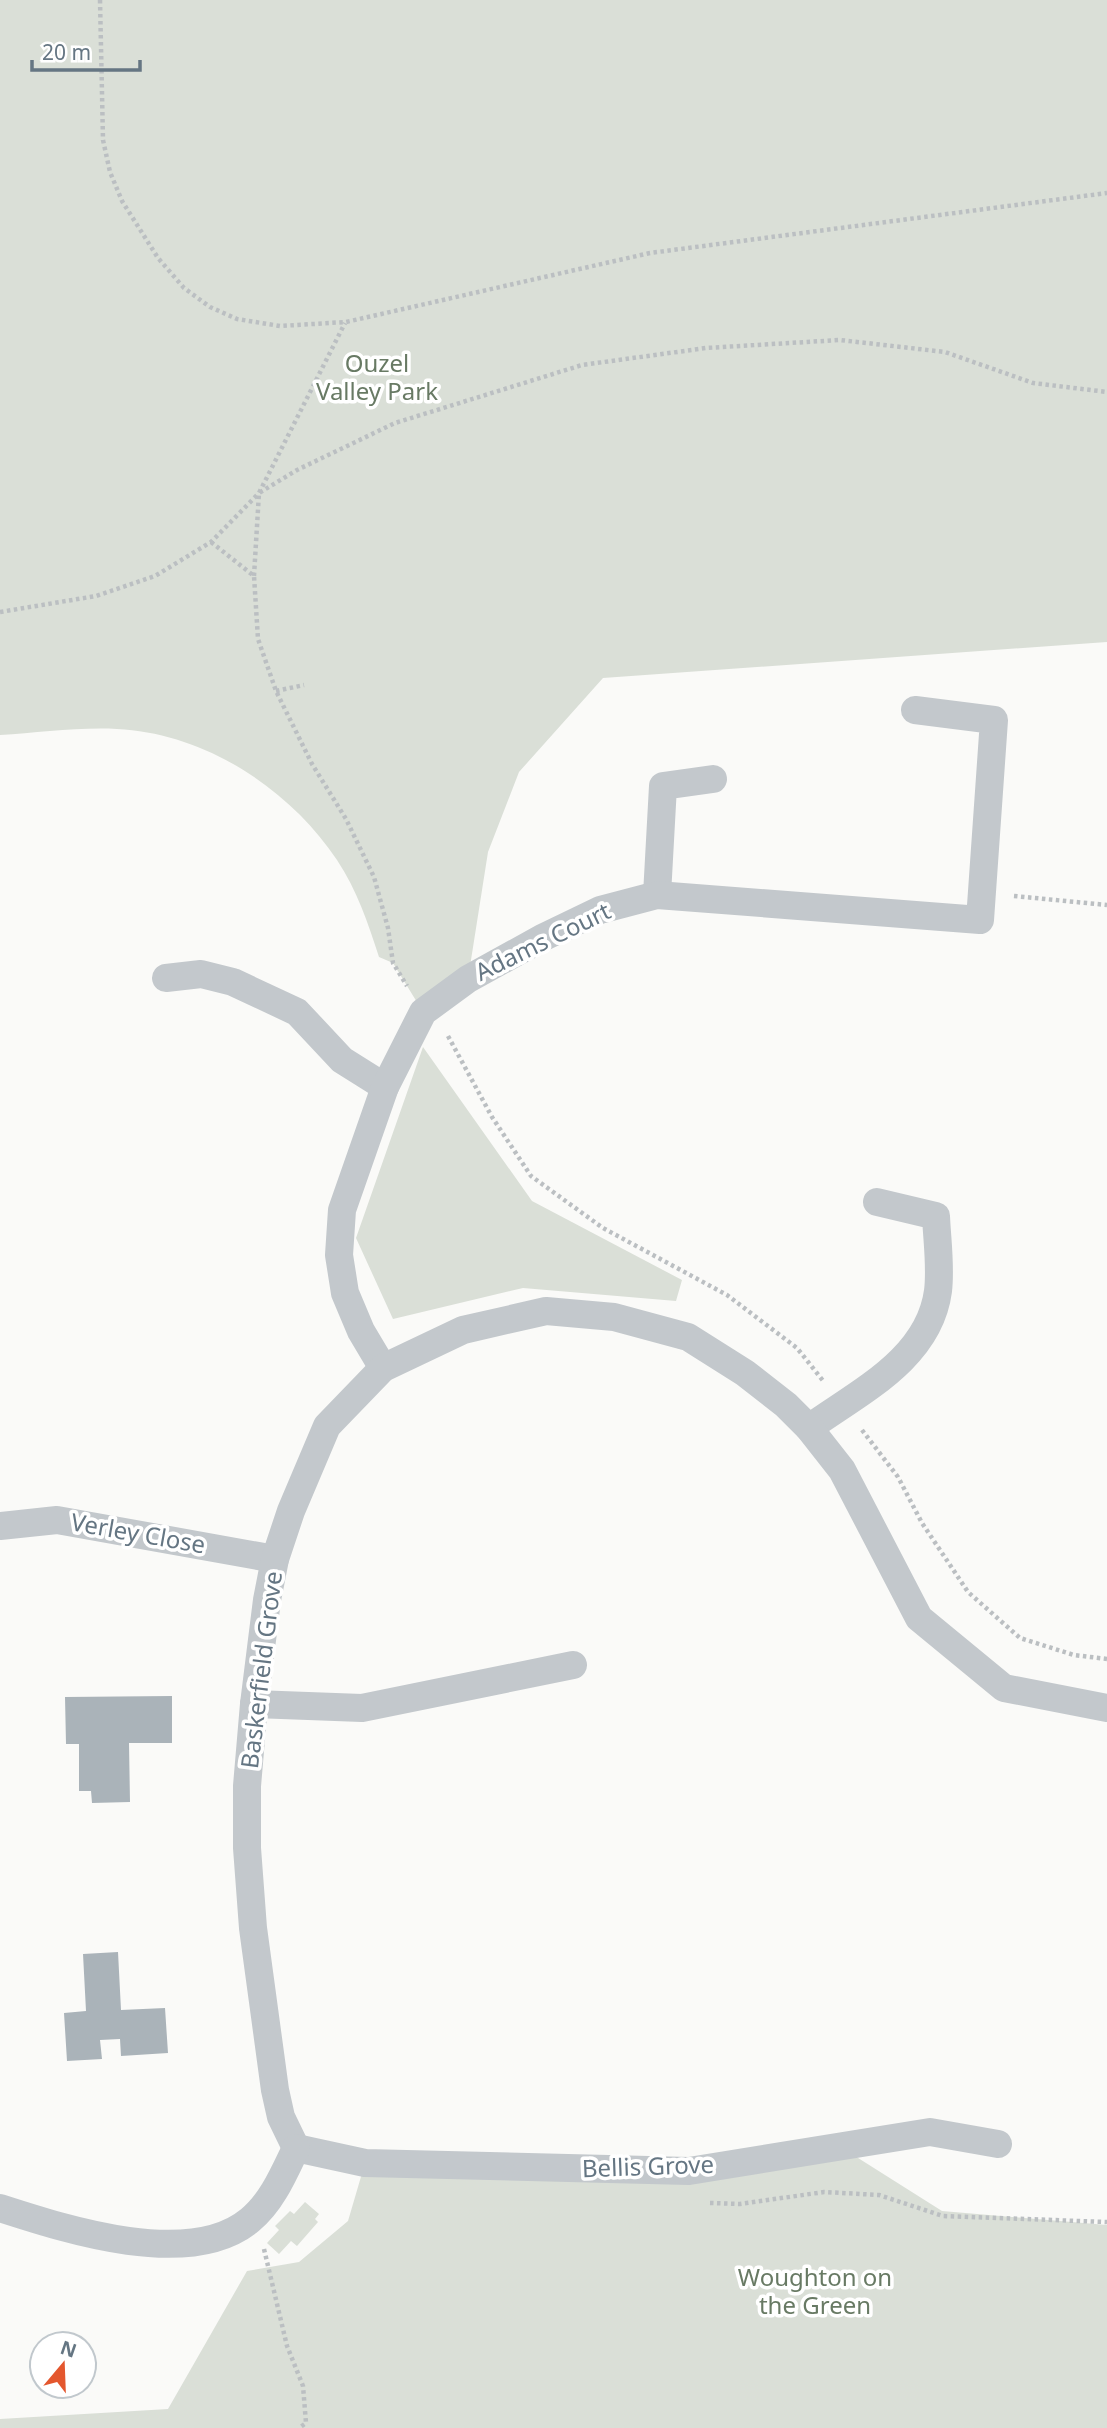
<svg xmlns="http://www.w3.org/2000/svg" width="1107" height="2428" viewBox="0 0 1107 2428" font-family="'Noto Sans',sans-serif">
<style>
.green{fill:#dadfd7}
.building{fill:#aab3b9}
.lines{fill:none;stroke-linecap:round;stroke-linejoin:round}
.path{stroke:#bbbfc2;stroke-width:4.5;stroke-dasharray:3.5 3.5;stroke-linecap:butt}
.minor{stroke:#c3c8cc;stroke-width:28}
.labels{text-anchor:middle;stroke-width:7;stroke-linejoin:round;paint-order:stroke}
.park-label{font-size:24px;fill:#687a64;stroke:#fff}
.street-label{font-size:24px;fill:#657683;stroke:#fff}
</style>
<rect width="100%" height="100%" fill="#fafaf8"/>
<!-- green -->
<g class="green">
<path d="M0,0H1107V642L603,678L519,772L488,852L468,979L423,1012L393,963L379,957C368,923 357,890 337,860C289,788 204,733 117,729C78,727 38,733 0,735Z"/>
<polygon points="423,1047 532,1201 682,1280 676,1301 523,1288 393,1319 356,1238"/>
<polygon points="847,2151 942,2211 1107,2225 1107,2428 0,2428 0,2419 168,2409 247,2271 299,2262 348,2221 365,2163 550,2169"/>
<polygon points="305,2202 319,2214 315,2219 318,2222 297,2246 291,2241 279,2254 267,2243 279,2230 275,2226 290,2211 294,2214"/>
</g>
<!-- building -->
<g class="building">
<polygon points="172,1696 172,1743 129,1743 130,1802 92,1803 91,1791 79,1791 79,1744 66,1744 65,1697"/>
<polygon points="118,1952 121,2010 165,2008 168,2053 121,2056 120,2039 100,2040 102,2059 67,2061 64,2013 86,2011 83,1954"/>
</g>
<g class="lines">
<!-- path -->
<g class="path">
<polyline points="100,0 103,140 110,172 122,201 158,258 184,288 210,307 237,319 280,326 346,322 650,253 1107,193"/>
<polyline points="211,542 254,576 258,639 276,691 312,764 346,819 374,877 388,928 393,963 407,986"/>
<polyline points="254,576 259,493 297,470 395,423 582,365 706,348 840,340 945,352 1033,383 1107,392"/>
<polyline points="0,612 96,596 155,576 211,542 259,493 345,323"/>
<polyline points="276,691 304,685"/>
<polyline points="1014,896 1107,905"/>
<polyline points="448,1036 492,1117 531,1176 603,1228 727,1295 797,1348 824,1382"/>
<polyline points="862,1430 898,1477 922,1523 968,1592 1020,1638 1074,1655 1107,1659"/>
<polyline points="710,2203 740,2204 824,2192 879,2195 943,2216 1107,2222"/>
<polyline points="264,2249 287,2346 303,2386 306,2423 299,2428"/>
</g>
<!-- minor -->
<g class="minor">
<polyline points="657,895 663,786 713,779"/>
<polyline points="166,978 201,974 233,982 297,1012 342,1060 385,1087"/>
<polyline points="383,1368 361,1331 345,1293 339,1255 342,1210 385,1087 423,1012 468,979 544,937 600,910 657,895 980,920 994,720 915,710"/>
<path d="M809,1428C859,1392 929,1359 938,1291C941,1267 937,1240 936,1216L877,1202"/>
<polyline points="0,1526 57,1520 275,1559"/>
<polyline points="254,1704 362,1708 573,1665"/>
<polyline points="296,2148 281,2117 275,2090 253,1928 247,1848 247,1786 254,1704 267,1600 275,1559 291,1511 327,1426 383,1368 463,1330 546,1311 614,1317 688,1337 745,1373 786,1405 809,1428 842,1470 919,1618 1004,1688 1107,1708"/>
<polyline points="296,2148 365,2163 689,2171 930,2132 998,2144"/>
<path d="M0,2208C65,2229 190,2270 250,2220C272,2202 284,2173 296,2148"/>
</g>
</g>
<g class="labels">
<!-- park labels -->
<g class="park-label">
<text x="377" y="372">Ouzel<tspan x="377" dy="28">Valley Park</tspan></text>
<text x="815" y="2286">Woughton on<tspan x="815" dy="28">the Green</tspan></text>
</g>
<!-- street labels -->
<g class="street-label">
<text transform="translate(543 942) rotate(-26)" y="8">Adams Court</text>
<text transform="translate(138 1534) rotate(10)" y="8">Verley Close</text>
<text transform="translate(262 1670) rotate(-83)" y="8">Baskerfield Grove</text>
<text transform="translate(648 2167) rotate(-2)" y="8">Bellis Grove</text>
</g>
</g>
<!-- north arrow -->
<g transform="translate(63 2365) rotate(19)"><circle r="33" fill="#ffffff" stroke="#c1c8cd" stroke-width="2"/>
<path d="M0-5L12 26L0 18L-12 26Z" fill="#e4572e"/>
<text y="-10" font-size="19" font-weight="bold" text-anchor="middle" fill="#657683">N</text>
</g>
<!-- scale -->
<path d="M32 60v10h108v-10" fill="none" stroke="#657683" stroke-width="3.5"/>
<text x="42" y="60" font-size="21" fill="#657683" stroke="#ffffff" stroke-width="5" paint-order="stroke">20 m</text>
</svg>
